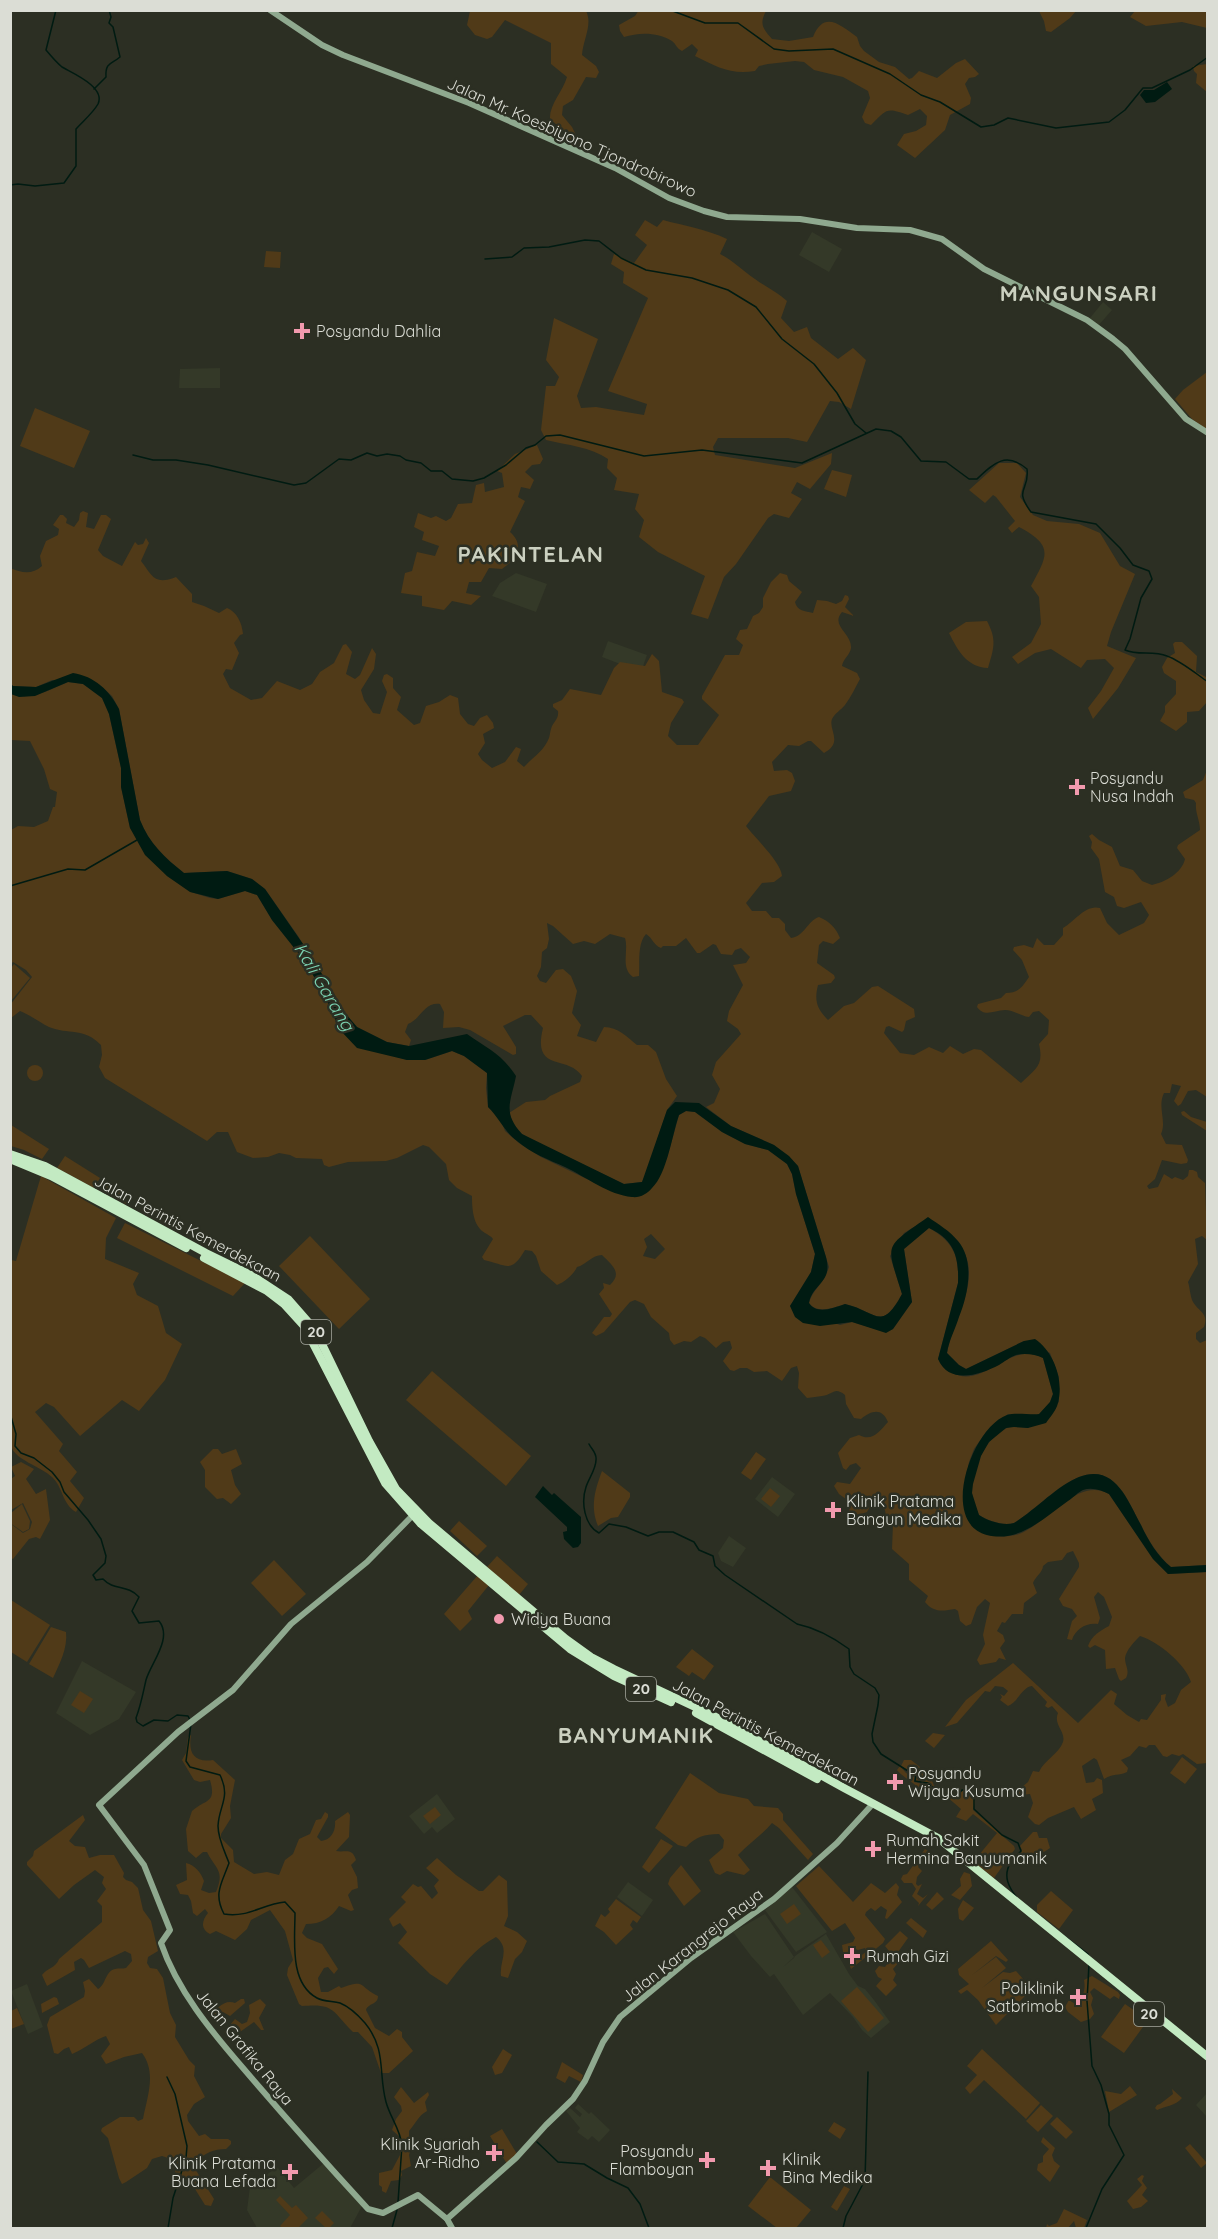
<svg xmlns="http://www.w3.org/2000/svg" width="1218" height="2239" viewBox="0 0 1218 2239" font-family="Quicksand,sans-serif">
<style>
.built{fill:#343928}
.green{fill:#503a18;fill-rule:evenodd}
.water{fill:#001b12}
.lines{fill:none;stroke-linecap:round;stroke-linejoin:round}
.stream{stroke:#001b12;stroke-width:1.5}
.secondary{stroke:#8fa98f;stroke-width:6}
.highway{stroke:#c3eac2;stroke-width:8}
.poi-dot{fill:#f29aae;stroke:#2c2f23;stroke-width:2}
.labels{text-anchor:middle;stroke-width:5;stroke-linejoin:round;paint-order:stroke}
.shield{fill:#2c2f23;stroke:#a6a9a0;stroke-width:1.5}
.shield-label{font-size:15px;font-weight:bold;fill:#dbddd5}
.street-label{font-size:16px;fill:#dbddd5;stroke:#2c2f23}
.poi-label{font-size:16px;fill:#dbddd5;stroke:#2c2f23;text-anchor:start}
.water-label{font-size:18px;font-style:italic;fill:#7bd3b2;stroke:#2c2f23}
.district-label{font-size:22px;font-weight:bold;letter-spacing:1.5px;fill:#cbd0c0;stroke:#2c2f23}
</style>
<rect width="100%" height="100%" fill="#2c2f23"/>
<!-- built -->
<g class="built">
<polygon points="812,232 842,249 829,272 799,255"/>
<polygon points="1103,302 1112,310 1098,326 1090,318"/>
<polygon points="220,368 220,388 179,388 180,369"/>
<polygon points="516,573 547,584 536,612 492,596 500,583"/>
<polygon points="608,641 647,655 641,672 602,657"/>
<polygon points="772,1477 795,1494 778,1517 755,1499"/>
<polygon points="729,1536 746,1548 733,1567 721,1561 718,1553"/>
<polygon points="82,1661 136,1692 119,1719 90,1735 56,1713"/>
<polygon points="437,1794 455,1819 437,1833 432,1827 424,1834 409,1816"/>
<polygon points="628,1882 653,1900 642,1916 617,1897"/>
<polygon points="792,1887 827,1932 796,1952 765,1910"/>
<polygon points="765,1914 794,1957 783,1967 794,1958 795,1956 826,1934 849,1974 858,1986 865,1989 874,2000 890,2022 871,2038 862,2030 853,2017 830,1993 803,2015 774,1974 770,1977 751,1956 733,1932"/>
<polygon points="27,1984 43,2027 28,2034 11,1991"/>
<polygon points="1207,2093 1207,2117 1196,2105"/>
<polygon points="578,2104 589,2114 591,2112 610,2130 599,2142 592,2136 588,2140 577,2132 580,2128 566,2111 570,2108 580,2117 582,2114 575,2108"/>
<polygon points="324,2163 362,2206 350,2228 257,2228 247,2210 250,2187 277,2167 294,2188"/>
</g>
<!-- green -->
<g class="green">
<path d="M639,10L766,11C759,24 763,29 772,39L789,41L813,37C824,10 840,25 857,37L860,46L864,51L879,62L895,67L909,79L912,78L919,71L937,78L956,63L965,59L979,74L975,77L969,78L965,84L971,98L970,104L950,115L945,130L915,158L897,145L904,134L916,131L926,125L927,116L920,109L908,115C886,107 887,109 871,125L865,123L862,117L870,98L868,91L843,77L814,70L804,62L795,61L768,64L759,66L755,71C731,75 717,67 695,56L698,50L692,44L682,51C676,48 677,45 672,41C658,32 639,32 624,37L620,31L619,25L635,16Z"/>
<path d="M470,11H586C593,24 583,40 582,55L596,66L599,72L596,78L586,77L573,100L563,106L562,115L572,127L578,139L574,147L559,138L557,125L550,119C549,105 563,91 567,77L551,64V43L505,20L492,37L487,39L475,35L467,25Z"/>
<polygon points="1039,11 1076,11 1070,18 1051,32 1046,31 1044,21"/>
<polygon points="1135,11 1207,11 1207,28 1182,22 1146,26 1130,17"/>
<polygon points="1207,64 1208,64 1207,92 1196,83 1197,74 1194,71 1193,66"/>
<path d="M645,220L657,227L663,220C685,226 706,229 727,239L720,254C734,261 743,271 755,279C766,287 777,292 787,301L781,318L794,332L807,327L811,338L838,359L853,348L866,360L851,409L839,402L830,401L807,442L788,438H718L713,447L715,455L795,468L832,453L831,464L810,489L797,482L791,493L802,499L789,518L774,514L768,518L736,564L724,577L708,619L691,614L705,576L658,552L639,537L644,520L635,509L639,494L614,490L617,478L607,468L608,459C591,447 567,445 546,440L541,430L546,386H555L559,377L546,360L554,318L598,339L577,396L581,408L596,407L644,415L647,404L608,391L648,298L623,283L624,272L611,264L614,254L634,263L647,245L635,235Z"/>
<polygon points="266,251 281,252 280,268 264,267"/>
<polygon points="1207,372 1207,430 1192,419 1175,399 1183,390"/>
<polygon points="35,408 90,431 74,468 20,446"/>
<path d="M537,445L543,459L540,464L532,465L525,472L534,480L530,489L521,487L518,497L525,501L510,532C525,545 517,559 502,569L489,568L481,582H469L466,593L481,596L471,605L452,601L444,610L422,606V596L401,593L405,573L412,571L417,552L435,556L439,546L422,540L424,532L414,527L418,513L431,518L436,516L446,521L451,518L458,504L472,503L476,485L484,483L485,492L504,487L502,473L497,471L515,454Z"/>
<path d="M999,463H1017L1026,473L1020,497L1033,515L1047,521L1079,524L1100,533L1120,566L1135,574L1111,632L1107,646L1136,658L1118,688L1093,719L1088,708L1101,691L1114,668L1105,659L1087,660L1081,668L1051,649L1035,653L1018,664L1012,657L1031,643L1041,624L1039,597L1031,586C1047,556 1055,546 1019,527L1012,533L1008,528L1015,521L996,497L993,495L985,503L969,490Z"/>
<polygon points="832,470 852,475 846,497 824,489"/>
<path d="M83,511L88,513L86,527L94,529L101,515H106L111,519L98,550L103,556L122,566L135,542L138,545L143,544L146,538L149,543L141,561C152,575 154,586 176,577L192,594V602L204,606L219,613L227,608C237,612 242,623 243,634L240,635L234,643L239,653L232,670L226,669L223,674L230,688L251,700L262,698L277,681L300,690L312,684L320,672L334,663L343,645L346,644L352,652L346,674L355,679L360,675L372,648L376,654L374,669L361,690L364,700L373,713L380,714L387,692L382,681L384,675L387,674L393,678V688L401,697L397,710L414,725L420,723L426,706L439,702L450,695L458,698L460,714L468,724L474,726L480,718L487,715L493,723L494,728L483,734L485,743L478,754L482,760L492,768L505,762L516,747L521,749L517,761L524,767C533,757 544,751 549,738C550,735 550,732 551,729C553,721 559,720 558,711L553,707V704L562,700L570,689L601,695L614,668L620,662L645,666L652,654L659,661L662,692L682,699L684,702L671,723L668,736L677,745H698L719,715L702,699V696L725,655H739L743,645L736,639L740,630L747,629L753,616L759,613L763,607V598L771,582L780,573L787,575L789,581L802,592L795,602C797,611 805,611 813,613L817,600L827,601L836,604L842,601L845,595L848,596L849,599L845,607L854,616L842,612C830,626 852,633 851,648C850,655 843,659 842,666L857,673L860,679C855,688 851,697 845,705C841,710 835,713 832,719C828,730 844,742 824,753L811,741H808L799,746L788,745L772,762L774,771L787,770L792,773L795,781L791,791L769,796L746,826C755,838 781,862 782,876L774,882L762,883L746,903L752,911H766L772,918H779L785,924V930L791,938C805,936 807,921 819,917C829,921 836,928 840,938L833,944L823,941L819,945L817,963L834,975L835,978L831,983L818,985C814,1001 817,1009 828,1020L844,1006L854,1003L872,987L878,986L914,1009L915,1017L906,1021L904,1030L902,1032L889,1026L886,1027L884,1033L900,1053L914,1055L929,1047L943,1053L950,1046L963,1054L974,1049L981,1050L1021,1083C1036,1068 1044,1066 1039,1044L1048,1034L1049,1020L1039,1011L1033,1012L1029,1017C1021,1016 1013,1010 1005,1010C994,1010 985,1018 977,1007L978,1004L1001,998L1006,993C1019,993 1022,987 1029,977L1022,960L1013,950L1014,947L1024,945L1033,948L1037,938L1044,945H1054L1063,935V928C1075,921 1086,904 1100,908L1107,923L1119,935L1144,923L1149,915L1141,902L1124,908L1117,906L1114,897L1105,892L1099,859L1091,848L1092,842L1089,836L1092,834L1099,840L1112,847L1120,866L1133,870L1142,881L1152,885C1165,882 1182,873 1185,859L1177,848L1178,845L1200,830C1200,820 1195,813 1196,803L1194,800L1185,798L1183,792L1203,780L1207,770V1097L1196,1090L1188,1091L1181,1104L1178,1106L1174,1101L1181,1086L1172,1084L1170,1093H1164C1157,1107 1167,1121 1161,1134L1166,1144L1182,1145L1188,1160L1187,1163L1181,1164L1162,1160L1155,1179L1147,1186L1149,1189L1158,1187L1164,1174L1172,1179L1175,1177L1183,1180L1188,1176L1189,1170H1193L1197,1172L1198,1177L1205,1183L1207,1240L1202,1236L1195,1239L1198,1264L1188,1282C1190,1288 1190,1296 1193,1302C1199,1312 1209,1313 1204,1327L1196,1333V1339L1200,1343L1207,1340V1565L1171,1567C1158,1556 1148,1540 1141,1525C1128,1501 1115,1463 1079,1477C1058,1485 1034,1511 1014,1523C1003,1526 989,1521 979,1515C976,1508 972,1501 972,1493C970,1471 985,1439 1005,1429C1012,1425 1020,1427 1028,1428L1059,1402V1377L1050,1353L1024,1341L966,1369L959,1365L947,1353C952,1323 979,1284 965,1254C962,1246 936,1225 929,1218L904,1233L890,1256L902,1294C881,1333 876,1311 845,1304C833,1308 817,1314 809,1303C812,1290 824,1284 829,1267L798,1166L774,1145L731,1126L706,1107L714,1103L720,1089L712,1075L716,1062L741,1034L738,1029L727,1021L729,1011L743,985L733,965L746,963L750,957L741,948L735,950L732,955L721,954L716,945L713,944L700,953H697L686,938L676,946H663L661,948C653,945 653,938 646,934C637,944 640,963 639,976L633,977C620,968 629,951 625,938L610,934L595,944L584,941L573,944L553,926L547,923L549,939L547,948L542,952L541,967L537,976L540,981L546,983L556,970L563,969L571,976L577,991L572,1013L581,1025L577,1036L596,1042L604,1027C618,1027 627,1037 637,1045H648L656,1052L666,1079L677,1096L667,1110L646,1174L642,1182L624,1184L538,1143L522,1134L513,1124L509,1113L526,1102L545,1100L550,1096L580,1082L582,1076C567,1054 532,1073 543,1028L531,1015H525L503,1026L516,1047V1054L513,1055L470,1030L459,1027L443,1028L444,1012L440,1004C424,1002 421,1019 408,1024L405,1032L411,1040L409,1046L387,1042L357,1027L345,1013L298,936L265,889L252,879L227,871L184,873C165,858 149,843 140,820L119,709L112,696L99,684L52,680L36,687L13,686L11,684L10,568C22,573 32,575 42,566L40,556L46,541L58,535L59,529L53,525L60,515H63L67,519L66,523L74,527L79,520L80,513Z"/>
<path d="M987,621C997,640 994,648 988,668C967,667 958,651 949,633L966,622Z"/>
<polygon points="1175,642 1182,642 1197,656 1196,672 1208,678 1207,702 1199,711 1187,712 1187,722 1176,731 1160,721 1165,712 1165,706 1176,694 1176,681 1164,673 1162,667 1167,658 1175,653 1173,644"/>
<path d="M68,682L83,684L102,698L109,714L121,768V787L130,828L167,876L191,892L210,898L218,899L245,891L257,895L272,920L303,959L321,988L340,1030L384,1053L407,1060H425L452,1051L464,1056L487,1073L486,1088L488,1107L500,1118L505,1131L519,1143L541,1157L614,1192L633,1197L667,1158L679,1115L686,1111L695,1112L722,1132L745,1144L768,1150L787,1164L792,1174L796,1194L815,1254L811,1272L790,1306L840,1325L852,1322L886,1332L893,1329L912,1302L904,1249L929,1228C954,1242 959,1256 958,1283L938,1359C974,1408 1006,1336 1043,1358L1053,1394L1050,1402L1039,1415L1008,1414L986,1432L974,1449L969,1462L963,1494L986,1535C997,1536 1007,1538 1019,1534C1047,1524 1077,1476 1109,1494L1153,1559L1168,1574L1207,1572V1763L1197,1764L1183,1754L1179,1756L1172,1754L1167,1757L1163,1756L1155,1745H1149L1146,1748L1139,1746L1130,1756L1121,1760L1128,1768L1127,1772C1119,1776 1113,1773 1104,1779L1097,1760L1094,1758L1082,1766L1086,1783L1094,1782L1097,1778L1102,1780L1103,1793L1092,1799L1096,1810L1081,1819L1074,1807L1048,1818L1039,1825L1035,1824L1028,1817L1033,1803L1030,1794L1020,1795L1017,1791L1028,1782L1033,1771L1039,1772C1044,1760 1059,1754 1063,1742C1066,1731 1053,1725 1058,1713L1052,1706L1048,1708L1045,1706L1047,1702L1032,1686C1022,1687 1018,1702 1008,1706L1000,1700L1002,1697L1000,1694L1004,1696L1008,1691L1003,1687L995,1686L990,1692L985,1691L957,1723L945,1727L966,1700L1013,1663L1078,1723L1111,1690L1117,1694L1114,1704L1127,1715L1139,1722L1141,1719L1147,1720L1161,1700V1695L1166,1694L1165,1699L1168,1707L1175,1703L1181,1690L1191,1682C1186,1665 1158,1641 1140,1636C1135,1641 1126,1650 1125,1658C1125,1666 1130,1670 1126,1678L1121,1681L1119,1679L1115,1668L1106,1669L1105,1650L1095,1645L1090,1648L1088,1646C1092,1635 1100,1631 1109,1626L1112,1617L1104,1597L1098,1592L1094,1597L1100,1618L1098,1624C1087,1622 1075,1629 1072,1640L1067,1639L1072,1621L1077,1616L1072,1609L1063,1606L1059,1599L1079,1567V1563L1073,1551L1067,1553L1062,1560L1048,1562L1043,1566C1043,1572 1035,1577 1033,1583L1037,1593L1024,1603L1023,1614H1012L1005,1623L1002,1622L997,1631L1003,1635L1005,1641L1000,1648L1006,1660L999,1658L996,1662L980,1665L977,1660L985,1644L983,1635L990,1603L985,1599L977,1607L971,1624L966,1626L960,1621L958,1611L955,1609C943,1611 934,1613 925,1602L928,1596L909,1580V1564L892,1549L893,1524L886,1516L885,1510L881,1507L870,1506L867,1512C860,1514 856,1517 849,1512L850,1502L839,1494L834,1486L837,1482L850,1484L861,1468L856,1463L850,1465L846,1470L843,1468L838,1453L850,1438L859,1435C872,1442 879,1432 888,1422C882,1408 872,1410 861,1419L854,1418L846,1404L845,1395C834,1386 833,1395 822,1396C817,1397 813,1397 807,1398L798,1388L799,1373L797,1366L791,1368L782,1381L767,1371L754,1372L747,1368H740L734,1371L730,1370L723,1361L732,1348L730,1341L723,1342L716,1348L705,1338L700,1336L691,1342L684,1341L674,1345L670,1340L669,1333L651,1317L644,1304L635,1300L630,1302L604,1332L596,1336L592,1333L604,1317H610L612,1314L599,1294L604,1288L603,1283L610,1285C623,1273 612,1265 602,1255C592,1255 586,1265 577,1267C574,1274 565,1282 557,1285L541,1271L536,1256L532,1251L525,1250C511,1274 507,1265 484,1260L482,1257L493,1239C491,1236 488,1235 485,1233C473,1226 472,1209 472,1196L457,1188L449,1180L446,1164L429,1147L423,1145L397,1158L386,1161L348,1162L329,1167L324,1165L322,1159L296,1158L290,1155L279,1153L268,1157L253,1158L237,1152L228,1132H217L207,1141L105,1078L99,1067L102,1055L101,1045C84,1027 68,1035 49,1027C39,1022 30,1015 20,1011L11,1018L10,1005L32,977L26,970L13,962L11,964V830L18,826L34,827L48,821L53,807H55L57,792L50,789L44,769L30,741L11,740V694C31,701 49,690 68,682ZM651,1234L665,1249L655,1259L643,1256L647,1247L644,1239Z"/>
<polygon points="14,964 30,978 11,1001 11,968"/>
<circle cx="35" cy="1073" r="8"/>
<polygon points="1184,1111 1191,1117 1207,1122 1207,1131 1182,1115 1181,1112"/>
<polygon points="11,1125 49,1149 42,1159 24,1150 11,1146"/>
<polygon points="65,1156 100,1178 94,1188 57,1168"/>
<path d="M41,1176L116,1218L106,1238L105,1259L139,1273L133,1284L137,1295L158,1306L166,1333L182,1344L165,1380L139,1411L122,1400L80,1436L54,1407L46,1403L35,1412L63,1444L59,1451L77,1472L70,1481L84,1498L76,1512C62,1504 63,1487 52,1477C40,1466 15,1460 11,1446V1260L16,1261Z"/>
<polygon points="105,1180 130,1196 126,1204 100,1188"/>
<polygon points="125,1223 245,1283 233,1296 117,1238"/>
<polygon points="310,1236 370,1299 339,1329 279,1266"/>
<polygon points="432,1371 531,1456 506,1486 406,1400"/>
<polygon points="213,1449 218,1449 222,1454 236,1449 242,1464 231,1470 235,1485 241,1494 231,1504 223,1498 217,1499 205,1487 205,1470 200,1462"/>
<polygon points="756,1452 766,1459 751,1480 741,1473"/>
<polygon points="21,1462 34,1469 26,1479 36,1494 46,1489 50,1520 40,1539 36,1537 29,1539 13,1559 11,1558 11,1524 23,1533 30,1529 32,1522 23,1503 11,1510 11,1479 15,1476 11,1467"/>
<path d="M602,1471L630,1493V1497L618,1517L611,1518L598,1526C590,1506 595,1490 602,1471Z"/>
<polygon points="770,1488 780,1496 771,1507 761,1499"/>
<polygon points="22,1504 30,1521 29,1529 23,1532 10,1523 11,1513"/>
<polygon points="459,1521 487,1546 477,1556 450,1531"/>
<polygon points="497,1556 528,1584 519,1595 487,1567"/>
<polygon points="274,1560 306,1594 282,1616 251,1583"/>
<polygon points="478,1575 489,1585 468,1611 472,1619 460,1631 444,1614"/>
<polygon points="11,1600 50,1625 27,1662 11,1652"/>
<path d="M51,1627L66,1632C68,1648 59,1665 53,1678L29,1664Z"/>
<polygon points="692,1649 714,1666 704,1680 692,1672 689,1676 676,1667"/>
<polygon points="80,1691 93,1699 84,1713 71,1705"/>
<polygon points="933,1733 945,1735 934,1748 925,1741"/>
<path d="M191,1735C188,1753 194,1763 213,1760L235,1780L230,1806L231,1818L221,1834V1838L233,1850L234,1862L254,1874L267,1872L279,1875L285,1860L293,1854L299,1839L310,1834L316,1820L321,1819L325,1812L328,1814V1817L317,1837L321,1841C331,1840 336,1831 335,1821L348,1812L350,1815L349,1837L336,1851C345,1853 352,1847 356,1860L351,1865L357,1877L358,1888L352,1890L348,1895L354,1910L351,1911L339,1906C331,1918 321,1924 306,1924L302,1933L307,1938L322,1944L338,1969L334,1974L328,1967L324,1968L318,1978L321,1992H328L339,1986L341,1988C367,1979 357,1986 378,1996C378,2005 368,2003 366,2010L375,2028L389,2036L397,2029L402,2032V2037L413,2051L389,2073H381L372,2047L358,2032H353C332,2011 335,2003 302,2006L299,2004L287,1975L288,1968L293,1960L285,1931L270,1910L251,1920L247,1929L235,1940L216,1931L210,1934C200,1929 202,1920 208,1913L205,1909L197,1916L193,1913L191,1901L188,1895L180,1894L176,1885L187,1880L186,1863C195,1865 201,1873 204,1881L201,1890L209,1893L216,1892C225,1870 216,1870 207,1852H203L196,1858L188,1851L186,1829L192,1811C205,1799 217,1804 210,1780L200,1782L194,1780L182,1760L186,1753L188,1737Z"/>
<polygon points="1182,1757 1197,1769 1185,1784 1170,1773"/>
<polygon points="904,1760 911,1760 920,1767 918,1770 923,1772 926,1778 932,1781 937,1792 930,1783 915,1781 916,1776 901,1766"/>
<path d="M900,1766L906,1773L914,1777V1782L931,1786L935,1796L932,1797C925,1791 900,1775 897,1770Z"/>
<path d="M690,1773L719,1793L748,1799L754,1806L778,1808L783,1814V1820L813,1854L808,1860L779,1828L772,1823C761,1836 749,1843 738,1855L750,1870L744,1875L727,1871L720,1875L715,1873L709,1860L723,1848L724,1840L719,1834C704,1834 696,1837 686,1847L678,1845L655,1828Z"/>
<polygon points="962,1791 972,1793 975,1802 973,1810 1014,1846 1015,1849 994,1878 975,1863 979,1855 997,1833 973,1814 966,1821 956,1817 961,1809 946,1796 956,1798"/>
<polygon points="435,1807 441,1815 430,1824 423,1816"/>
<path d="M83,1815L85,1820L69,1841L75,1846L85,1847L89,1858L100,1855H114L124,1873L123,1877L126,1880L132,1882L138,1888L143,1910L151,1921L158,1951L148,1957L147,1963L150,1968L157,1969L163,1978L170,2013L176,2025L175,2037L189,2060L195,2066L194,2076L205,2097L194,2104L187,2115L188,2121L199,2136L205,2134L211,2139H228L231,2141V2144L226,2149C213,2149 206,2153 196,2161L197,2172L214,2199L211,2206L205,2205L195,2189L190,2185L180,2188L173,2184L176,2176L175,2169L170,2166L168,2158L162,2156L152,2159L147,2168L126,2182L122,2184L119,2178L108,2138L101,2131L102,2128L120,2117H134L138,2121L143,2119C147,2097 157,2073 142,2053L124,2057L106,2064L101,2056L110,2044L106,2036C94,2040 84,2049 72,2054L69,2047L64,2049L58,2054L54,2053L47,2025L50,2017L84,1997L85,1991L83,1982L89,1979L98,1989C106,1985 105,1971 115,1969C119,1968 122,1969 126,1968L132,1961L131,1954L125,1951L89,1968L84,1960L81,1958L74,1962L75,1970L47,1986L42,1975C47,1968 56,1968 59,1959L102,1922V1906L97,1901L106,1889L102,1883L104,1877L95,1870L74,1885L59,1899L27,1865V1862L33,1856L34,1851Z"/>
<path d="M1033,1832H1037L1039,1838H1047L1050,1848C1041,1855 1035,1853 1026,1862L1020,1856L1022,1850L1020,1846Z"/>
<path d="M661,1839L673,1846C665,1856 657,1863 649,1873L642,1867Z"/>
<polygon points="925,1849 934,1855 930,1861 924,1860 918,1867 922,1871 917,1877 916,1884 918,1886 922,1884 917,1894 923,1898 928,1894 918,1906 919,1903 912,1896 916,1889 912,1883 904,1883 901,1879 903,1875 907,1874"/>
<path d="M437,1858L456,1875L479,1891H483L499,1875L507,1881L508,1916L504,1926L517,1932L527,1941L522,1952L515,1959L508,1978L501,1976C499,1961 511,1949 496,1937C475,1948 461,1967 447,1985L430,1974L398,1943L407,1932L400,1923L393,1927L389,1919L406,1902L401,1897L413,1884L418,1887L421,1886L432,1899L438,1893L434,1886L439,1880L426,1868Z"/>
<polygon points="681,1865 701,1891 684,1906 668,1884 670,1878"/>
<polygon points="819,1866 853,1902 871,1883 885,1893 896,1883 899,1887 897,1895 902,1902 887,1919 885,1918 887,1910 881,1906 875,1911 871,1908 866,1912 865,1915 885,1939 883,1943 851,1969 849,1964 866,1952 865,1948 858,1950 854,1948 846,1953 843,1952 842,1945 853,1942 855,1938 845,1923 832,1931 796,1886"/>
<polygon points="964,1872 970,1874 972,1886 960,1900 951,1895 961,1886 960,1879"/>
<polygon points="1051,1891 1073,1910 1059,1929 1037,1912 1037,1905"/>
<polygon points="937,1892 944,1899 932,1910 926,1905"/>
<polygon points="616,1899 641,1917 637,1923 633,1920 630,1925 633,1929 616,1945 604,1932 595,1926 601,1914 605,1917 610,1912 608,1909"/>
<polygon points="963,1900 974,1908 963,1921 959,1919 958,1909"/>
<polygon points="794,1904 801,1914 787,1924 780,1914"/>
<polygon points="911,1918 927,1931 923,1938 906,1923"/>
<polygon points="900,1931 908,1938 898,1952 900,1961 893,1969 896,1974 893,1980 897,1985 886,1996 876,1986 882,1979 878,1977 875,1971 879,1966 885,1967 893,1956 885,1946"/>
<polygon points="821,1940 830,1952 822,1958 813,1945"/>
<polygon points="991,1941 1008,1960 1006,1962 996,1956 972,1975 996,1957 1006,1968 982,1988 1003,1972 1010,1973 1016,1971 1032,1989 996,2025 978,2000 967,1990 961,1994 958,1991 969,1984 959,1975 958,1969"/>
<path d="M1092,1976L1118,1992L1120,1995L1119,1999L1114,1996L1110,1999L1094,1988L1090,1992L1093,1998L1091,2005L1094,2014L1090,2019L1081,2022L1068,2012L1065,2007L1069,2000L1075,2004C1083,1999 1086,1989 1084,1980Z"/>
<polygon points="857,1987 884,2018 868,2032 841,2001"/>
<polygon points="54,1997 57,1998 59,2004 42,2013 41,2004"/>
<path d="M241,1999H244L245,2003L230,2016L223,2012L213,2019L210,2018C216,2009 224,1999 235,2003Z"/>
<polygon points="260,1999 266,2005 259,2018 264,2030 261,2030 254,2022 230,2039 224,2032 235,2019 242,2024 247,2022 250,2013 249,2005"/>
<polygon points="1125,2004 1148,2020 1124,2053 1101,2037"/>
<polygon points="17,2008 24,2024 11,2029 11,2011"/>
<polygon points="503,2049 512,2055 502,2073 495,2075 492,2067"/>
<polygon points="982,2049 1040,2103 1026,2119 984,2080 970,2094 965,2088 977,2075 967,2066"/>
<polygon points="562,2062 583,2075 581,2082 569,2076 565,2083 556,2078"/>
<polygon points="1130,2086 1137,2095 1109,2112 1105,2091 1121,2094"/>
<path d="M401,2087L414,2103L428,2092L429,2095L425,2102L427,2111C418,2116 416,2123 409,2131V2136L413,2142L409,2155L411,2166L401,2171L402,2175L399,2180L391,2181L386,2193L382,2191V2187L379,2185V2173L392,2170L400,2155V2137L392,2130L396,2119L402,2111L401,2106L394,2097Z"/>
<path d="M1172,2089L1182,2098C1175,2106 1166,2106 1157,2110L1155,2108L1157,2105L1160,2104L1173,2094Z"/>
<polygon points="1041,2105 1053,2116 1038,2132 1026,2121"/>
<polygon points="1057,2117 1073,2132 1066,2139 1050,2124"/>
<polygon points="834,2122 846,2129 840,2139 828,2131"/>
<polygon points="502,2129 517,2154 507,2164 490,2136"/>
<polygon points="1043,2137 1055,2148 1052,2155 1054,2161 1060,2166 1050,2182 1037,2170 1038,2164 1043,2162 1043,2156 1049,2149 1041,2142"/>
<polygon points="1190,2144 1207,2163 1201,2168 1185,2148"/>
<polygon points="1142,2175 1144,2176 1142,2181 1147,2188 1142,2195 1148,2201 1141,2207 1133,2209 1127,2201 1142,2185 1137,2179"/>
<polygon points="770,2177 811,2210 796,2228 777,2228 748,2206"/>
<polygon points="844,2186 850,2189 837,2211 831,2207"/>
<polygon points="280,2196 292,2208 296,2205 308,2218 298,2228 283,2228 280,2226 290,2215 276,2200"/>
<polygon points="1064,2209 1087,2220 1084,2228 1076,2228 1074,2221 1068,2228 1046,2228 1047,2224 1049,2226 1057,2223"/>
<polygon points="322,2211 334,2223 329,2228 326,2228 315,2218"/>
</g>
<!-- water -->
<g class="water">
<polygon points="1167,82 1172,89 1155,102 1146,103 1140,95 1144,90 1154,90"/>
<path d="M73,673C94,676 110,691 119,709L140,820C149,843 165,858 184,873L227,871L252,879L265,889L312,957L345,1013L357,1027L387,1042L409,1046L467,1034C488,1049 501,1053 516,1076C511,1102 502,1112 522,1134L624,1184L642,1182L667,1110L675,1102L699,1103L731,1126L774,1145L789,1156L798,1166L826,1257C833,1283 813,1283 809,1303C817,1315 833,1308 845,1304C876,1311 881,1333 902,1294C886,1242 883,1249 928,1217C938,1224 950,1231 958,1241C975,1261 968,1295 959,1317C955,1330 949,1340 947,1353L959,1365L966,1369L1024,1341L1035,1339C1054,1352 1064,1380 1058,1403C1056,1411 1050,1417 1046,1423L1028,1428L1014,1427L1006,1428L989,1442L981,1456L973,1484L972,1493L979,1515C988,1521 1003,1526 1014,1523C1034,1511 1058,1485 1079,1477C1115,1463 1128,1501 1141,1525C1148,1540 1158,1557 1171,1567L1207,1565V1572L1168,1574L1153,1559L1109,1494C1101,1490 1092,1487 1083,1490C1078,1492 1073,1498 1068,1501C1044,1518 1019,1543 987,1535C939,1523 971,1428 1007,1415C1015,1412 1030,1415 1039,1414L1050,1402L1053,1394L1043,1358C1035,1354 1024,1353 1016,1355C1010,1357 1004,1362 999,1365C980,1375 949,1385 938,1359L958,1283C959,1256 954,1240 929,1228L904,1249L912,1302L893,1329L886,1333L852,1322L820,1326L803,1323L795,1317L790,1306L811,1272L815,1254L796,1194L792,1174L787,1164L768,1150L745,1144L722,1132L695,1112L686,1111L679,1115C672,1135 667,1174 652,1188C647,1194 640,1198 632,1197C609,1195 586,1177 565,1167C549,1160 531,1153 517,1141C504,1131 499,1118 488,1107L487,1073L464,1056L452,1051L425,1060H407L357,1048L340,1030L321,988L303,959L272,920L257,895L245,891L218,899L190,892L167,876L145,855L130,828L121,787V768L109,714L102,698L83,684L68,682L35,696L19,697L11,694V684L13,686L36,687Z"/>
<polygon points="543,1486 552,1495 554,1493 581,1517 581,1543 578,1547 573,1548 564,1539 563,1532 567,1531 567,1527 535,1497"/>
</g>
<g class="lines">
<!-- stream -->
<g class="stream">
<polyline points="670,10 705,23 738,23 774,49 789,51 833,49 890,74 921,95 940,102 981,127 994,125 1008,118 1056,128 1109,122 1125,110 1143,88 1152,88 1190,70 1208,57"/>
<path d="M94,89L106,77C105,62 112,64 120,57L113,27L109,23L111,17L109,10"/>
<path d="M10,185L18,184L35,186L64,183L76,166V129C82,122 93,113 98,104C106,87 72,73 62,67C56,62 51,56 46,50L56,10"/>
<polyline points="485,259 512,257 524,248 549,247 585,240 599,241 621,258 646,270 692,278 728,290 756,307 782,339 814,364 837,393 855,424 866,433"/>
<path d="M133,455L153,460H176L208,465L294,485L306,483L339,459L351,460L367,453L377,456L387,454L400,456L406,460L421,463L431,471H442L452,479L473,481L484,478L506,465L526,448L535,445L546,436L560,435L644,456L702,450L802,463L876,429L891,431L901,437L921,461L946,462L969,479H977C994,463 1006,451 1027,469C1030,491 1013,488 1031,512L1096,524L1120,548L1133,565L1149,571L1152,579L1141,598L1130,639L1125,650C1138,656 1153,650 1167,656C1181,661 1195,673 1208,682"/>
<polyline points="10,886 68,869 85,870 137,840"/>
<path d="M10,1413L16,1434L15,1446L21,1453L34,1458L52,1472L60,1482L64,1492L88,1520L101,1539L106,1556L105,1563L93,1575L96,1580L103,1579C114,1591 127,1584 139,1597L132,1611L139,1623L159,1621C173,1638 151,1663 146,1680C143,1693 141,1705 136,1718L137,1722L143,1726L154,1720L168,1721L177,1715L188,1716L190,1720"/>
<path d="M589,1444C592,1450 597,1453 596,1460C596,1469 589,1478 586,1487C581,1502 584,1525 599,1533L609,1524L626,1527L648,1536L659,1532H673L694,1542L699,1550L713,1556L715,1566L725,1575L797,1624C816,1628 834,1638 849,1649L850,1667L854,1674L875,1688L879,1695L878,1705L872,1734L873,1742L881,1754L916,1776L915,1781L928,1783C938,1792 940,1798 956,1797L962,1790H968L974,1793V1809L1002,1835L1018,1843L1021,1851C1018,1855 1014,1858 1011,1862C1002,1876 1009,1888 1018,1899"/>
<path d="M191,1724L186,1761L190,1767L220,1775C231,1798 219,1805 218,1826C218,1839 225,1852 229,1863C222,1883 213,1893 224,1914C249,1918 262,1904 285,1902L295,1913C295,1940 289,1983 317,1998C324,2002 333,2001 340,2003C350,2007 358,2015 365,2023C387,2050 378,2073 386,2102C390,2117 400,2129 402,2145L398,2202"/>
<polyline points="1063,1935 1088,1954 1088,1957"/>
<polyline points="167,2077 175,2094 187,2146 186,2158 173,2198 168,2228"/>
<polyline points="537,2142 558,2162 584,2164 607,2178 628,2188 640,2204 649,2228"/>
<polyline points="392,2228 397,2210"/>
<polyline points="843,2228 846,2216 865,2180 868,2072"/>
<polyline points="1086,2228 1102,2189 1124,2155 1109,2125 1109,2114 1101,2085 1092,2066 1087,2001 1089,1964"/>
</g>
<!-- secondary -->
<g class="secondary">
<polyline points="270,10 322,45 343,55 469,103 615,168 669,198 704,211 727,217 800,219 857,228 910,230 942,239 984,269 1087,320 1113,339 1125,349 1186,419 1208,433"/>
<path d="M416,1512L367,1562L291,1624L233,1690L178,1732L99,1805L144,1865L170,1930L161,1943C177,1990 211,2031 243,2068C284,2116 325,2162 368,2209L383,2213L418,2195L447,2219L452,2228"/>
<polyline points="447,2219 516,2158 546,2125 573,2099 585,2081 603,2042 620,2017 691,1958 774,1899 837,1843 870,1807"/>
</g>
<!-- highway -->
<g class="highway">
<polyline points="10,1154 45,1166 206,1253 253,1276 288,1299 309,1323 322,1344 369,1441 396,1489 429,1523 566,1639 591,1657 614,1669 714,1716 844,1788 938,1838 1208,2057"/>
<polyline points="10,1159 51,1176 186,1248"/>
<polyline points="204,1258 267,1291 284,1304 304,1326 385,1483 421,1524 570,1649 614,1676 671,1702"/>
<polyline points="696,1713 817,1779"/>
</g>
</g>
<!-- markers -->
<g class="poi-dot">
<path d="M299 322h6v6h6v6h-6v6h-6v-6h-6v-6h6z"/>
<path d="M1074 778h6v6h6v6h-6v6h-6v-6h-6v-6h6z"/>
<path d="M830 1501h6v6h6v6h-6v6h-6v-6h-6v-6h6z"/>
<circle cx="499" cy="1619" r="6"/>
<path d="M892 1773h6v6h6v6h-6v6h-6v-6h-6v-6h6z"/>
<path d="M870 1840h6v6h6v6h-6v6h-6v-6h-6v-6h6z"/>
<path d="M849 1947h6v6h6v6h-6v6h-6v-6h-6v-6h6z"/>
<path d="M1075 1988h6v6h6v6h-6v6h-6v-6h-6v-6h6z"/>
<path d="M491 2144h6v6h6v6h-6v6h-6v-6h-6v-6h6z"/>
<path d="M704 2151h6v6h6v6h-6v6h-6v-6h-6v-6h6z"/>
<path d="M765 2159h6v6h6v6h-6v6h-6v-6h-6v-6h6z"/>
<path d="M287 2163h6v6h6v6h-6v6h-6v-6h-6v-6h6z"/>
</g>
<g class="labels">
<!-- shield labels -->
<g class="shield">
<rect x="301" y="1320" width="30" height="24" rx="4.5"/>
<rect x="626" y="1677" width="30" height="24" rx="4.5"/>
<rect x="1134" y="2002" width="30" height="24" rx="4.5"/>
</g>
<g class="shield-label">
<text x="316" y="1337">20</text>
<text x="641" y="1694">20</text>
<text x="1149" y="2019">20</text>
</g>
<!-- street labels -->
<g class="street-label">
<text transform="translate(572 137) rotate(24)" y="6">Jalan Mr. Koesbiyono Tjondrobirowo</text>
<text transform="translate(188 1228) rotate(28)" y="6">Jalan Perintis Kemerdekaan</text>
<text transform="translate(766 1732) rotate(28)" y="6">Jalan Perintis Kemerdekaan</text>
<text transform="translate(692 1945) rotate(-38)" y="6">Jalan Karangrejo Raya</text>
<text transform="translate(245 2047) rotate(51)" y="6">Jalan Grafika Raya</text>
</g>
<!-- poi labels -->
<g class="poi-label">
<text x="316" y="337">Posyandu Dahlia</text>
<text x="1090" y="784">Posyandu<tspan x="1090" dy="18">Nusa Indah</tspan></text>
<text x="846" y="1507">Klinik Pratama<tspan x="846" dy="18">Bangun Medika</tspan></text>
<text x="511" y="1625">Widya Buana</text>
<text x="908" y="1779">Posyandu<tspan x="908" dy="18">Wijaya Kusuma</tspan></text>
<text x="886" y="1846">Rumah Sakit<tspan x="886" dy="18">Hermina Banyumanik</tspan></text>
<text x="866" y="1962">Rumah Gizi</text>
<text x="1064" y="1994" text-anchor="end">Poliklinik<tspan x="1064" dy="18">Satbrimob</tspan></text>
<text x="480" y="2150" text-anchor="end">Klinik Syariah<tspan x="480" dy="18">Ar-Ridho</tspan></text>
<text x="694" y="2157" text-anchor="end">Posyandu<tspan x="694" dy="18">Flamboyan</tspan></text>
<text x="782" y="2165">Klinik<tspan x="782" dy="18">Bina Medika</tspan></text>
<text x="276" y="2169" text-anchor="end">Klinik Pratama<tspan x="276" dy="18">Buana Lefada</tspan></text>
</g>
<!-- water labels -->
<g class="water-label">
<text transform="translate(324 987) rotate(59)" y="6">Kali Garang</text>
</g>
<!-- district labels -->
<g class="district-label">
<text x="1079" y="301">MANGUNSARI</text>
<text x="531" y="562">PAKINTELAN</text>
<text x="636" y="1743">BANYUMANIK</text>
</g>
</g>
<!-- border -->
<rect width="1218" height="2239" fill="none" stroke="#dbddd5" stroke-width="24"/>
</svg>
